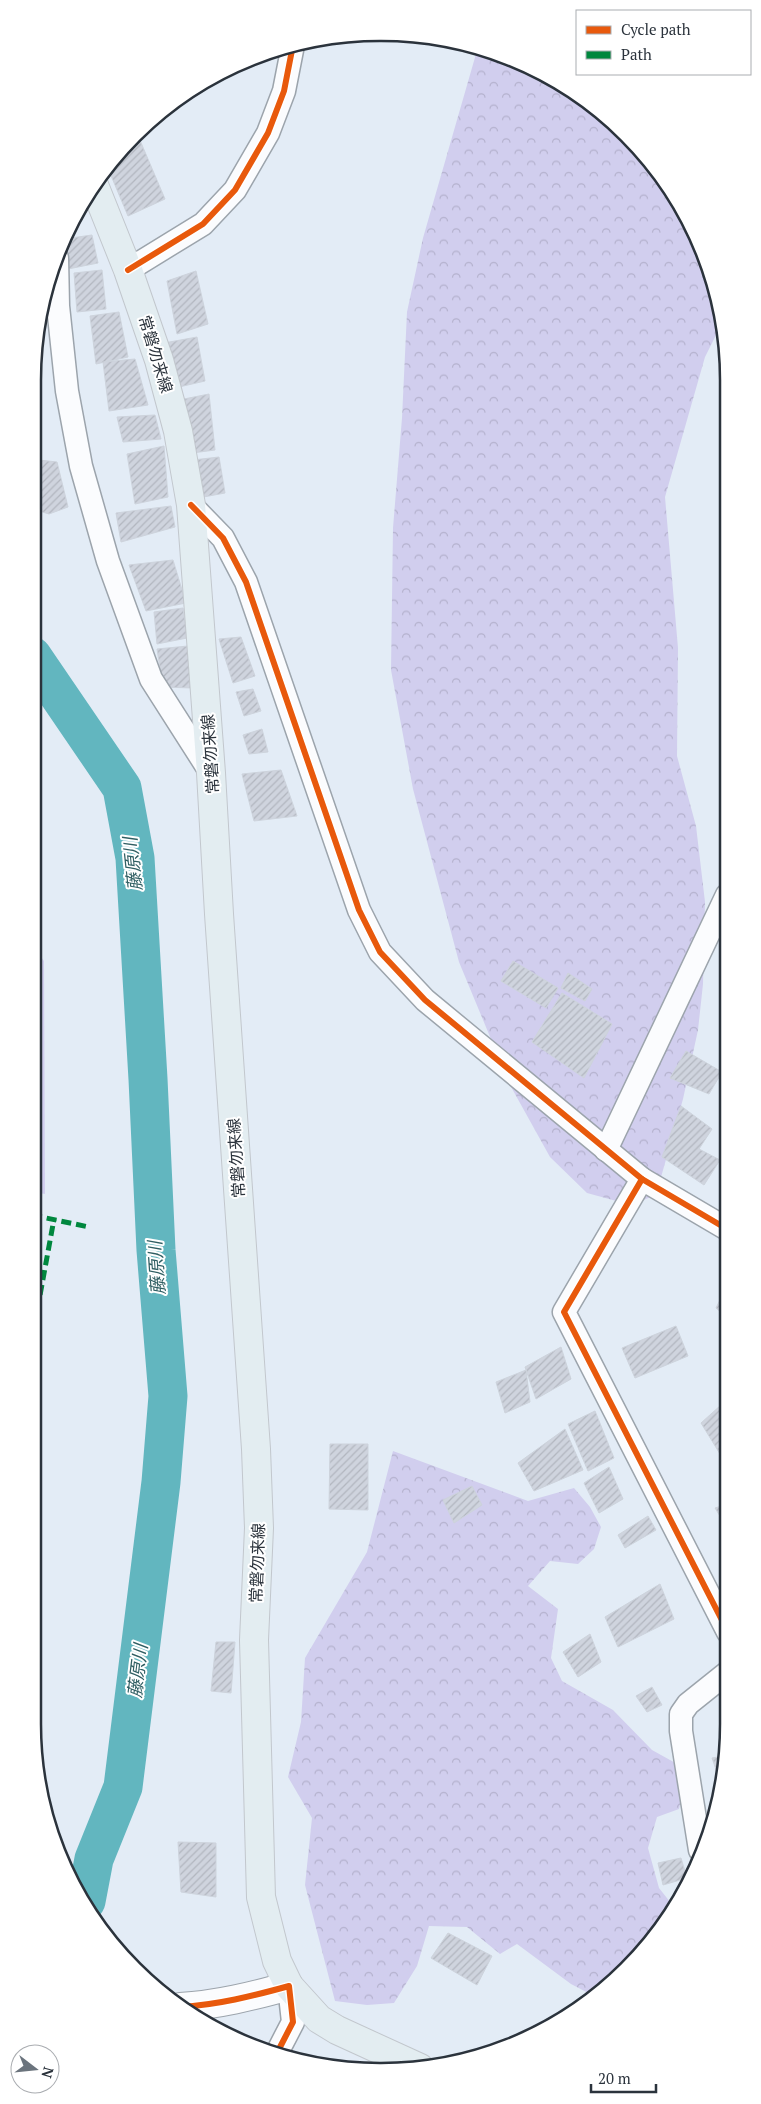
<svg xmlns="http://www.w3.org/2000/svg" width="761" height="2104" viewBox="0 0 761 2104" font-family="'PT Serif','Noto Sans JP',serif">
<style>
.forest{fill:url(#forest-crowns)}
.pitch{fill:#d1ceee}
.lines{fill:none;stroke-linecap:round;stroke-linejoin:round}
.river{stroke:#62b6bf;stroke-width:39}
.building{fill:url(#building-hatch);stroke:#cdd3dc}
.street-casing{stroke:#9ca4ac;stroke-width:25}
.secondary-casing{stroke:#9ca4ac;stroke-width:30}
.primary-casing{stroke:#c2c7cd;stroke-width:30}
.street{stroke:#fbfcfe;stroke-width:22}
.secondary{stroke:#fbfcfe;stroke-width:28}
.primary{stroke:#e3edf1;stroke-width:28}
.quiet{stroke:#00873e;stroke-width:5;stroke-dasharray:10 5;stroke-linecap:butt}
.cycleway-casing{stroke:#fff;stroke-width:9}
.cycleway{stroke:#e8590c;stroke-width:6}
.labels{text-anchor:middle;stroke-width:4;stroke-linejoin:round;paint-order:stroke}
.street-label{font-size:16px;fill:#2b333c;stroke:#fff}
.water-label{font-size:18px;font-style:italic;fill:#2f5e62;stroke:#fff}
.rim{fill:none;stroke:#2b333c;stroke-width:2.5}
</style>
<defs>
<pattern id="forest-crowns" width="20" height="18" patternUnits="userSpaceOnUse" patternTransform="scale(1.25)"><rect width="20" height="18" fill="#d1ceee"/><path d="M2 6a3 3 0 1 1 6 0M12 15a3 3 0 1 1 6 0" fill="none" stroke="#b4b1cd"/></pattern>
<pattern id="building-hatch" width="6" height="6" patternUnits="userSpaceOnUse" patternTransform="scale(1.25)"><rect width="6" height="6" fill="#cfd4de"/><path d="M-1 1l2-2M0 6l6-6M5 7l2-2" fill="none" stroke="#b2b6bf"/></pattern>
</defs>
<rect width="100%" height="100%" fill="#e3ecf6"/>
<!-- forest -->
<g class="forest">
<polygon points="478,47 555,79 642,151 693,227 722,323 705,357 665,497 678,648 677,756 696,826 705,902 703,984 698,1030 683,1099 656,1195 631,1205 587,1193 550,1157 510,1085 459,962 413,789 391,670 393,528 402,418 407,312 423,238"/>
<polygon points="393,1451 528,1501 574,1488 590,1507 601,1527 594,1549 578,1564 550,1561 528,1586 558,1609 551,1658 562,1681 613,1710 652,1750 688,1770 679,1809 657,1817 648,1848 659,1888 674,1907 670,1917 627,1969 594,1996 571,1984 517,1944 500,1954 467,1927 429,1926 417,1966 394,2003 367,2005 335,2001 305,1885 312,1818 288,1777 301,1722 305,1658 367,1552"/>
</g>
<!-- pitch -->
<polygon class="pitch" points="32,945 44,961 45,1194 33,1192"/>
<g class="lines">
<!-- river -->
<polyline class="river" points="32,656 122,788 135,858 148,1079 156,1250 168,1396 161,1482 123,1787 94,1859 86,1901"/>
</g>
<!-- building -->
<g class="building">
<polygon points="139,138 165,199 128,216 107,166 128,143"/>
<polygon points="92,235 98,263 68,269 64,239"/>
<polygon points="102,270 106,309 77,312 74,273"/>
<polygon points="196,271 208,324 177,334 167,281"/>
<polygon points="119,312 128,357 96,364 90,316"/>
<polygon points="197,337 205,381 179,387 164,343"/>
<polygon points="135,359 148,405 109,411 103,362"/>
<polygon points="209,394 215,450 192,453 184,399"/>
<polygon points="155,415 161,439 123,442 117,417"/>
<polygon points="164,446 168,497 135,504 127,454"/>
<polygon points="219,457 225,493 198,498 193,460"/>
<polygon points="39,460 57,462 68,507 49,514 33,509 32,463"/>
<polygon points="171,506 175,527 121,542 116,513"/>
<polygon points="173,560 186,603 146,611 129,565"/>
<polygon points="183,608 187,638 157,644 154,612"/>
<polygon points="241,637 255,676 233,683 219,639"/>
<polygon points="188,646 193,688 163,687 157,649"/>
<polygon points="253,689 261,711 244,716 236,692"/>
<polygon points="262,729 268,752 249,754 243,735"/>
<polygon points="281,770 297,816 254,821 242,774"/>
<polygon points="513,961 558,988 546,1008 501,981"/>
<polygon points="568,973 592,989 585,1001 561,988"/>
<polygon points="562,993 612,1024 584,1078 532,1042"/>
<polygon points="686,1051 722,1072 709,1094 670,1078"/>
<polygon points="681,1106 712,1129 699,1149 720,1160 704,1185 662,1157"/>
<polygon points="727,1107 727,1132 720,1130"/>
<polygon points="728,1284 728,1318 716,1308"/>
<polygon points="676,1326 688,1356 635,1378 622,1348"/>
<polygon points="561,1347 571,1379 536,1399 525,1367"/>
<polygon points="526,1370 530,1402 505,1413 496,1382"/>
<polygon points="721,1405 728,1415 728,1467 701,1423"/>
<polygon points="595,1411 614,1458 588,1471 568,1424"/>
<polygon points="565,1429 583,1470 534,1491 518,1463"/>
<polygon points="330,1444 368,1444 368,1510 329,1509"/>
<polygon points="609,1467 623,1499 599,1513 584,1483"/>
<polygon points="472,1486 482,1505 454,1523 443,1500"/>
<polygon points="728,1504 728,1529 715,1508"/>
<polygon points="648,1516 656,1530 625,1548 618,1535"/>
<polygon points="660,1584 674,1619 618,1647 605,1617"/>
<polygon points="590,1634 601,1662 578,1677 563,1652"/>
<polygon points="216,1642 235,1642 231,1693 211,1691"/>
<polygon points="652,1687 662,1705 647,1712 636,1696"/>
<polygon points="724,1756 721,1784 712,1758"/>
<polygon points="717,1812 717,1813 704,1841 698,1816"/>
<polygon points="178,1842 216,1843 216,1897 181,1892"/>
<polygon points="681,1858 687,1878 663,1885 658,1863"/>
<polygon points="448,1933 492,1956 477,1985 431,1958"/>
</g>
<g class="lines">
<!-- street casing -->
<g class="street-casing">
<g id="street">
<polyline points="57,258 58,306 67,391 81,466 108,561 151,679 211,773"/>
<polyline points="128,270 203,224 235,190 268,133 284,91 293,45"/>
<polyline points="191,505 223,538 246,582 359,910 380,952 425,1000 642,1179 727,1229"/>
<polyline points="606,1150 727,895"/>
<polyline points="642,1179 564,1312 728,1632"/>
<polyline points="700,1850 681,1731 681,1714 688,1704 728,1672"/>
<polyline points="278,2051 293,2022 289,1986"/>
</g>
</g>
<!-- secondary casing -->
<g class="secondary-casing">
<path id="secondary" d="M180,2007C217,2005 253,1996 289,1986"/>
</g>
<!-- primary casing -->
<g class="primary-casing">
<polyline id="primary" points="94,185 128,270 159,360 178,431 191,505 211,773 219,914 256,1449 259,1528 254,1640 261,1897 277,1961 289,1986 319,2019 337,2030 420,2068"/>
</g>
<!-- street -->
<use href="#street" class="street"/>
<!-- secondary -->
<use href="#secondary" class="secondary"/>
<!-- primary -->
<use href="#primary" class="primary"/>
<!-- quiet -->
<g class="quiet">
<polyline points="32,1215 89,1227"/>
<polyline points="32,1339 54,1219"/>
</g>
<!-- cycleway casing -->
<g class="cycleway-casing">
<g id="cycleway">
<polyline points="128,270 203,224 235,190 268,133 284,91 293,45"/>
<polyline points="191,505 223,538 246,582 359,910 380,952 425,1000 642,1179 727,1229"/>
<polyline points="642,1179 564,1312 728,1632"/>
<path d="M180,2007C217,2005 253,1996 289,1986L293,2022L278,2051"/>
</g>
</g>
<!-- cycleway -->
<use href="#cycleway" class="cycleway"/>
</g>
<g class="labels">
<!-- street labels -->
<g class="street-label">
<text transform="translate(156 354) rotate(73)" y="6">常磐勿来線</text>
<text transform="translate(210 754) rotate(-94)" y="6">常磐勿来線</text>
<text transform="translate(236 1158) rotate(-94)" y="6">常磐勿来線</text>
<text transform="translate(257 1563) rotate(-88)" y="6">常磐勿来線</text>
</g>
<!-- water labels -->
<g class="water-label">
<text transform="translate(133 864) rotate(-96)" y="6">藤原川</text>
<text transform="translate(157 1268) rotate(-94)" y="6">藤原川</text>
<text transform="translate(138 1671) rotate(-83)" y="6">藤原川</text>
</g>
</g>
<!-- crop -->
<path d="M0 0H761V2104H0ZM380 41H381A339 339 0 0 1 720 380V1724A339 339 0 0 1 381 2063H380A339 339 0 0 1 41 1724V380A339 339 0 0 1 380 41Z" fill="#fff" fill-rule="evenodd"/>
<path class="rim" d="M380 41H381A339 339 0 0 1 720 380V1724A339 339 0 0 1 381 2063H380A339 339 0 0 1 41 1724V380A339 339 0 0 1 380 41Z"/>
<!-- legend -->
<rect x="576" y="10" width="175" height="65" fill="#ffffff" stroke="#aaadb1"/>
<rect x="586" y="26" width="25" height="8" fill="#e8590c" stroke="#aaadb1"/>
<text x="621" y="35" font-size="15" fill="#2b333c">Cycle path</text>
<rect x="586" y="51" width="25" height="8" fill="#00873e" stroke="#aaadb1"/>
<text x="621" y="60" font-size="15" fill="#2b333c">Path</text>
<!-- north arrow -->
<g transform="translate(35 2069) rotate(106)"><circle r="24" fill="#ffffff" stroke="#aaadb1"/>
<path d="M0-4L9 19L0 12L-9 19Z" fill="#6b747d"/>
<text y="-8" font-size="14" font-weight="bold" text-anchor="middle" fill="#2b333c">N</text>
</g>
<!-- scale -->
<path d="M591 2084v8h65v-8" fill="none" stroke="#2b333c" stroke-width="2.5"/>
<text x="598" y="2084" font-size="15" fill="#2b333c" stroke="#ffffff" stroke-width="4" paint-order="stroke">20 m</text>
</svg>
